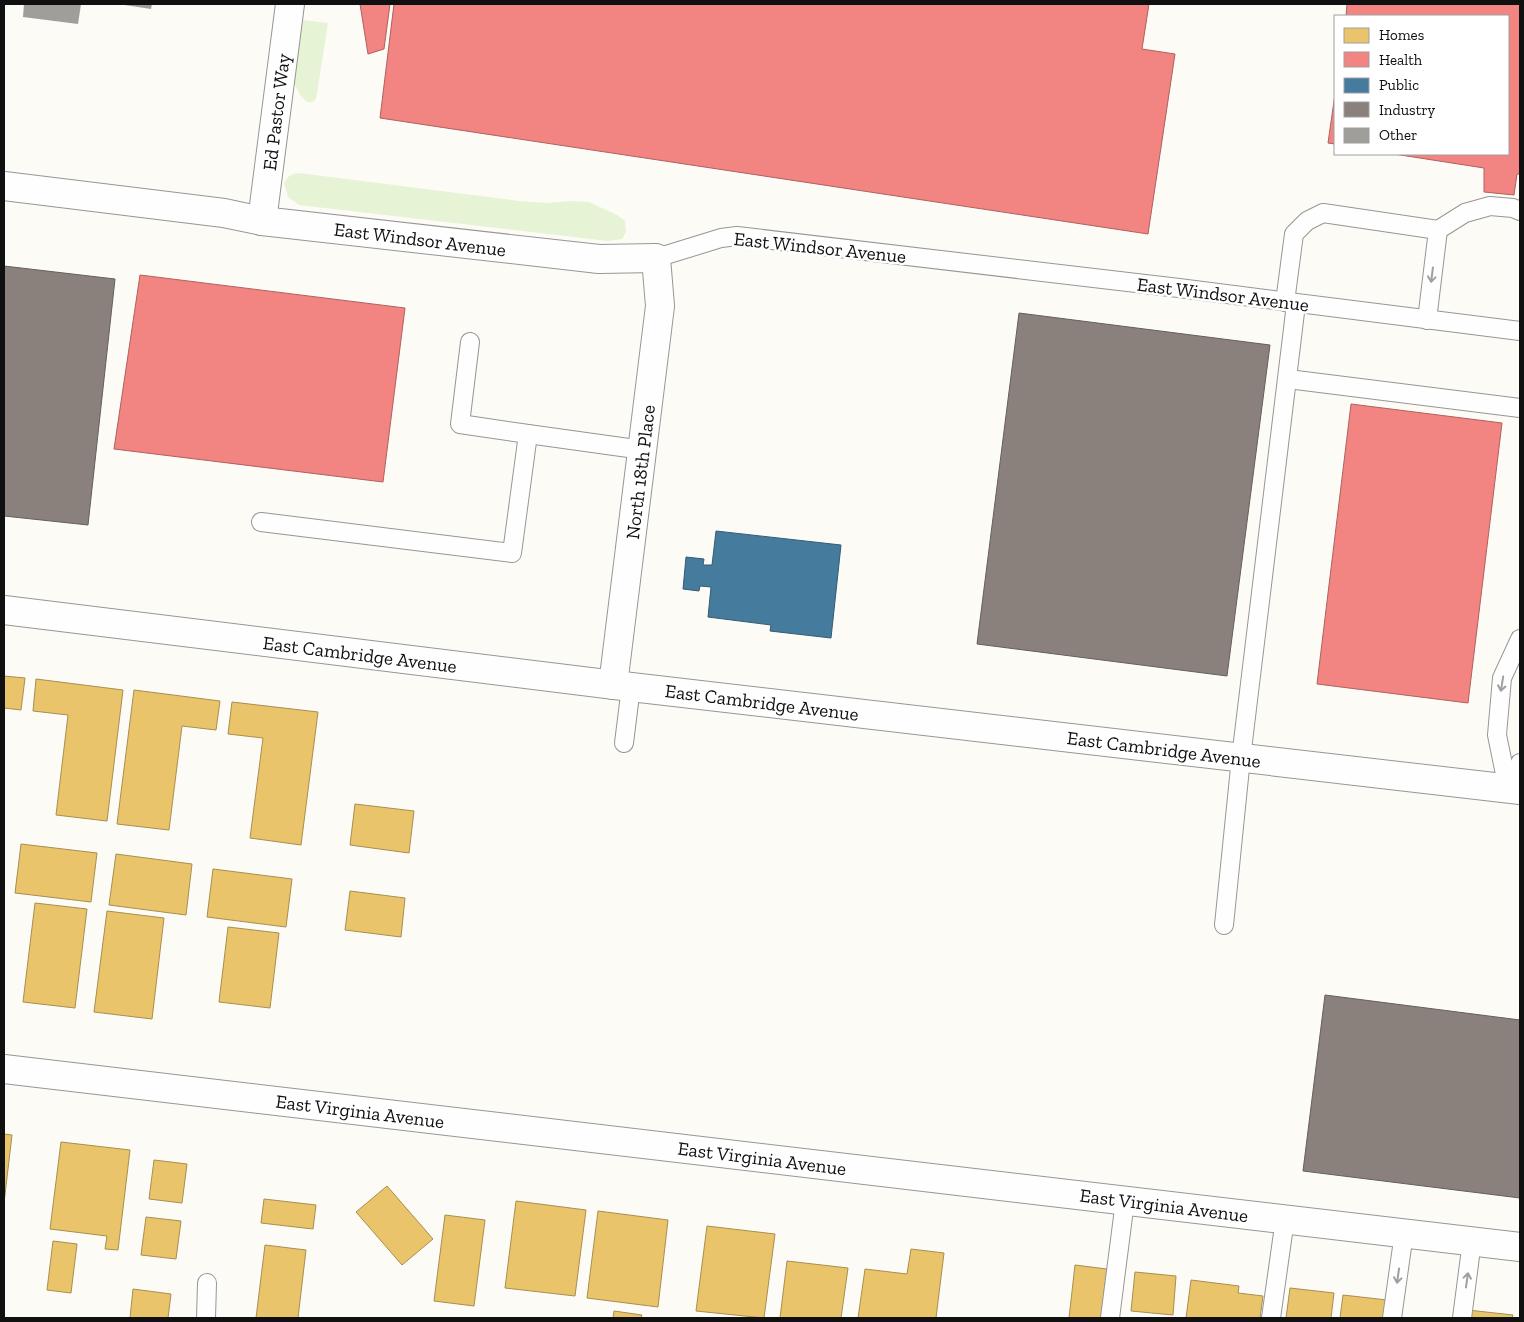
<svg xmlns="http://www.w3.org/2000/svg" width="1524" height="1322" viewBox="0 0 1524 1322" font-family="'Zilla Slab',serif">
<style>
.green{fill:#e6f3d5}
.homes{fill:#e9c46a;stroke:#a88e4f}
.health{fill:#f28482;stroke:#ae6160}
.public{fill:#457b9d;stroke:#355b73}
.industry{fill:#8a817c;stroke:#655f5c}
.building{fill:#a09e9b}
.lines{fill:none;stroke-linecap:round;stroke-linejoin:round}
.service-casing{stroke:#969694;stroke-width:20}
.minor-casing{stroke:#969694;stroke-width:30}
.tertiary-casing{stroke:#969694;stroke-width:30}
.service{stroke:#fffefe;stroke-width:18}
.minor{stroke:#fffefe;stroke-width:28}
.tertiary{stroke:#fffefe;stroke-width:28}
.oneway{stroke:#9f9f9f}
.labels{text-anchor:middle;stroke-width:5;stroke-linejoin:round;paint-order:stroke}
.street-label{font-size:19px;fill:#101010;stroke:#fff}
</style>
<rect width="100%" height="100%" fill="#fcfbf6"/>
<!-- green -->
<g class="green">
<polygon points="303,20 328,23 316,99 312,102 307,102 300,95 294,83"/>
<path d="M299,173L519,201L547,203L572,201L589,202L617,215L625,221L626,232L622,239L608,241L299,205L288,197L284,183C288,176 291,174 299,173Z"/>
</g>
<!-- homes -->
<g class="homes">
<polygon points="4,676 25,678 21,710 4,708"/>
<polygon points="36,679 123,690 107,821 56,815 68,715 33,711"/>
<polygon points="134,690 220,701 216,730 182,726 169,830 117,824"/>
<polygon points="232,702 318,712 301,845 250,838 263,738 228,734"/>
<polygon points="355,804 414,811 409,853 350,845"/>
<polygon points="21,844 97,853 91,902 15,893"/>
<polygon points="116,854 192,864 186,915 109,905"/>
<polygon points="213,869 292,879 286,927 207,917"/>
<polygon points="350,891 405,898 401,937 345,930"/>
<polygon points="35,903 87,909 75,1008 23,1002"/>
<polygon points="107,911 164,918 152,1019 94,1012"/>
<polygon points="228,927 279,933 270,1008 219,1002"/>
<polygon points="4,1134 12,1135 4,1203"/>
<polygon points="61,1142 130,1150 118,1250 105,1249 107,1236 50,1229"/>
<polygon points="154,1160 187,1164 182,1203 149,1199"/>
<polygon points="387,1186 433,1239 402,1265 356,1212"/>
<polygon points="264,1199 316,1205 313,1229 261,1223"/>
<polygon points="516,1201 586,1210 575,1296 505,1288"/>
<polygon points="598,1211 668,1220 658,1307 587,1298"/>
<polygon points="445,1215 485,1220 474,1306 434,1301"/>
<polygon points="146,1217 181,1221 176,1259 141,1255"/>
<polygon points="707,1226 775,1234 764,1318 696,1311"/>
<polygon points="53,1241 77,1244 71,1293 47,1290"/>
<polygon points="265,1245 306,1250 298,1318 256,1318"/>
<polygon points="911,1249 944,1253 936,1318 858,1318 865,1269 907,1274"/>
<polygon points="787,1261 848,1268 841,1318 780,1318"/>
<polygon points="1075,1265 1107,1269 1101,1318 1069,1318"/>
<polygon points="1135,1272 1176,1276 1173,1315 1131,1311"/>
<polygon points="1191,1280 1239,1286 1238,1293 1263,1296 1260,1318 1186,1318"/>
<polygon points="1290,1288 1334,1293 1331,1318 1286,1318"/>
<polygon points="133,1289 171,1294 168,1318 130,1318"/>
<polygon points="1343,1295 1387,1300 1385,1318 1340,1318"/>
<polygon points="1468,1310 1513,1315 1512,1318 1467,1318"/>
<polygon points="614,1311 642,1315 641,1318 613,1318"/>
</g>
<!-- health -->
<g class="health">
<polygon points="360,4 390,4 384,49 368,54"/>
<polygon points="394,4 1149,4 1142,49 1175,54 1148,234 380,118"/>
<polygon points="1347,4 1520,4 1520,174 1517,174 1514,195 1484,192 1484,168 1394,154 1508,154 1508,16 1346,16"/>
<polygon points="1335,94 1335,144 1328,143"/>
<polygon points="140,275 405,308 383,482 114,449"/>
<polygon points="1351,404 1502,423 1468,703 1317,684"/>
</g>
<!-- public -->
<polygon class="public" points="716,531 841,545 831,638 770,631 771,625 708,617 711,587 700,586 699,591 683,589 686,557 704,559 703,565 712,565"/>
<!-- industry -->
<g class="industry">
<polygon points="4,266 115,279 88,525 4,516"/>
<polygon points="1019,313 1270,345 1227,676 977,644"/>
<polygon points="1325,995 1520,1020 1520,1198 1303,1171"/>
</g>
<!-- building -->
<g class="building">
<polygon points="24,4 81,4 78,24 23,17"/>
<polygon points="118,4 152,4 151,9"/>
</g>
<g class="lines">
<!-- service casing -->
<g class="service-casing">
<g id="service">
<polyline points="656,258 721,238 737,236 1179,288 1520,331"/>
<polyline points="1285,302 1294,234 1307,221 1323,213 1438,230 1465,213 1490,206 1513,208 1520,211"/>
<polyline points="1427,320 1438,230"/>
<polyline points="470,342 460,424 528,434"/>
<polyline points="1288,379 1520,408"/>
<polyline points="261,522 512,553 528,434 643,450"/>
<polyline points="624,743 631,687"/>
<polyline points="1508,789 1497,735 1502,678 1520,639"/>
<polyline points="1508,789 1520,763"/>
<polyline points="1224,925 1241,758 1296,304"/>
<polyline points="206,1318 207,1283"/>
<polyline points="1110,1318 1125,1201"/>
<polyline points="1271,1318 1285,1219"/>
<polyline points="1392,1318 1404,1233"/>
<polyline points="1462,1318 1472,1241"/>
</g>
</g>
<!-- minor casing -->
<g class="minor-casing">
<g id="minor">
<polyline points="4,186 224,213 262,221 599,259 656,258 660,306 613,685"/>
<polyline points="262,221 290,4"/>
<polyline points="4,1069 1520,1247"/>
</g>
</g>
<!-- tertiary casing -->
<g class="tertiary-casing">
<polyline id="tertiary" points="4,610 631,687 1520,790"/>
</g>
<!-- service -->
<use href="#service" class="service"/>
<!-- minor -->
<use href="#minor" class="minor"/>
<!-- tertiary -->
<use href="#tertiary" class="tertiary"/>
</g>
<!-- one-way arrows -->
<defs><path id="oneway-shaft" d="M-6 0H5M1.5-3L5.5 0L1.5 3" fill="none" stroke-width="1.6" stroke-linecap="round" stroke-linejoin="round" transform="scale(1.25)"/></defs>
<g class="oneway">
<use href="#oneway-shaft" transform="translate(1432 275) rotate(97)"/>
<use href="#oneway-shaft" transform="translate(1502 684) rotate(99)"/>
<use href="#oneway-shaft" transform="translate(1398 1276) rotate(98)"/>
<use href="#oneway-shaft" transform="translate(1467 1280) rotate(-82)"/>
</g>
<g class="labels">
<!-- street labels -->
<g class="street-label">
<text transform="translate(276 112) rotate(-83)" y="7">Ed Pastor Way</text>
<text transform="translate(420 239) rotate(7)" y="7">East Windsor Avenue</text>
<text transform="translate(820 247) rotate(6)" y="7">East Windsor Avenue</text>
<text transform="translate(1223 294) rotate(7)" y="7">East Windsor Avenue</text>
<text transform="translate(640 472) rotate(-83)" y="7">North 18th Place</text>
<text transform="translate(360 654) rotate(7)" y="7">East Cambridge Avenue</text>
<text transform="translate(762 702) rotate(7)" y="7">East Cambridge Avenue</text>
<text transform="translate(1164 749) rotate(7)" y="7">East Cambridge Avenue</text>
<text transform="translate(360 1111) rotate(7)" y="7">East Virginia Avenue</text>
<text transform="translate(762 1158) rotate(7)" y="7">East Virginia Avenue</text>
<text transform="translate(1164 1205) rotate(7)" y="7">East Virginia Avenue</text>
</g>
</g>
<!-- border -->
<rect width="1524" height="1322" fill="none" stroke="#101010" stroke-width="10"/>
<!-- legend -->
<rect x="1334" y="15" width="175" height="140" fill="#ffffff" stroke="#9f9f9f"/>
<rect x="1344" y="28" width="25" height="15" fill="#e9c46a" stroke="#9f9f9f"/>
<text x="1379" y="40" font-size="15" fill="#101010">Homes</text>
<rect x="1344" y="52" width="25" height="15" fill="#f28482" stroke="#9f9f9f"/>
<text x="1379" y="65" font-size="15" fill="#101010">Health</text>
<rect x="1344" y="78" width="25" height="15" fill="#457b9d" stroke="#9f9f9f"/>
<text x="1379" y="90" font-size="15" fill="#101010">Public</text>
<rect x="1344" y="102" width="25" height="15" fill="#8a817c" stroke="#9f9f9f"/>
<text x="1379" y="115" font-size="15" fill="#101010">Industry</text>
<rect x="1344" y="128" width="25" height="15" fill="#a09e9b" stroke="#9f9f9f"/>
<text x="1379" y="140" font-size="15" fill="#101010">Other</text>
</svg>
